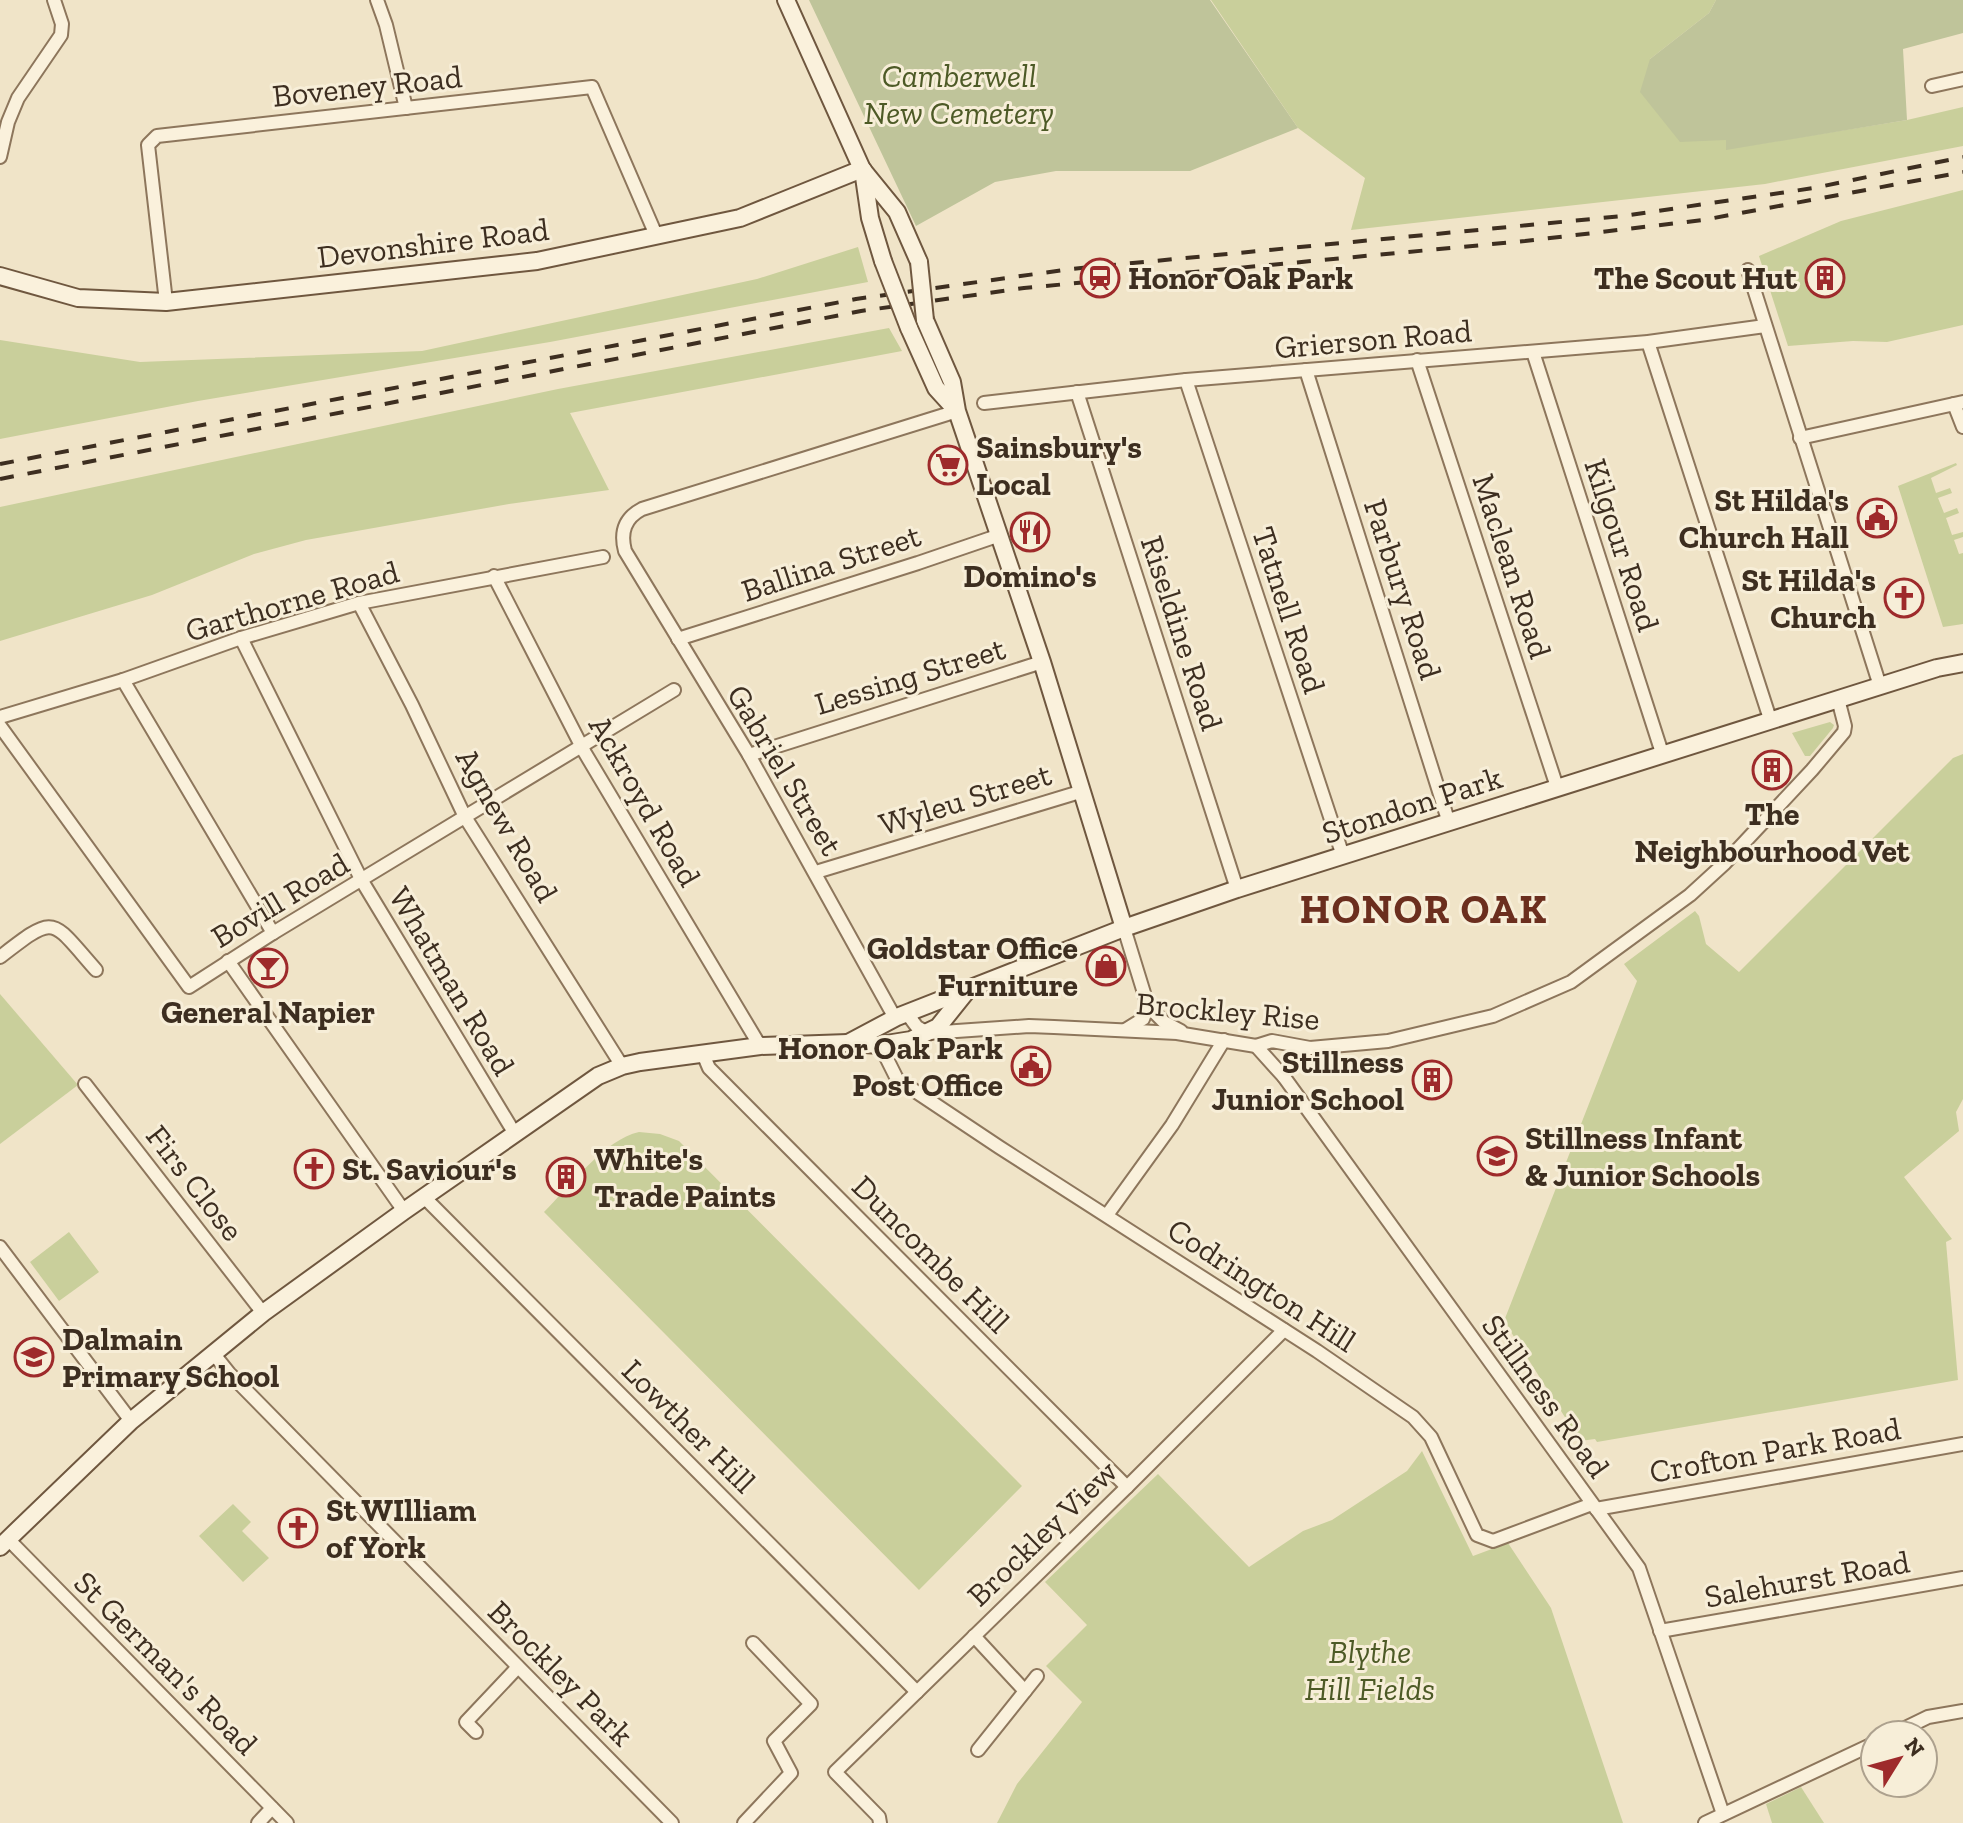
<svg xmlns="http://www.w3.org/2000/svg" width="1963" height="1823" viewBox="0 0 1963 1823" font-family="'Zilla Slab',serif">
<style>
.green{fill:#c9cf9b}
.cemetery{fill:#bfc49a}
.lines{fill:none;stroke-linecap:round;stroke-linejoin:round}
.street-casing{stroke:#8d765c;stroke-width:16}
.secondary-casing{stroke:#6f573f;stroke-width:20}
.street{stroke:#faf1dc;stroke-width:12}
.secondary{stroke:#faf1dc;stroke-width:16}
.rail{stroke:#3d2e20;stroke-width:4;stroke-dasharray:14 14;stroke-linecap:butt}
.secondary-bridge-casing{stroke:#6f573f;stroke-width:20;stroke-linecap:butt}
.secondary-bridge{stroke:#faf1dc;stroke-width:16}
.labels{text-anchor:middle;stroke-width:6;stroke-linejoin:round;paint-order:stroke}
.park-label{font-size:32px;font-style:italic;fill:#4d5a26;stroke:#f7eed8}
.street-label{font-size:32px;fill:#3d2e20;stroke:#f7eed8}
.poi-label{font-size:32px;font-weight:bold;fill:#3d2e20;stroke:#f7eed8;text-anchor:start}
.district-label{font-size:40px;font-weight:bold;letter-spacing:2px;fill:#6b2e1e;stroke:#f7eed8}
</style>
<rect width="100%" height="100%" fill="#f0e4c8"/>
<!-- green -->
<g class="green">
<polygon points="1211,0 1716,0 1709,13 1650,59 1726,140 1727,149 1907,120 1963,107 1963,146 1765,184 1351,230 1365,178 1298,128"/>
<polygon points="1963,190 1963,325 1887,342 1853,341 1788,346 1759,256 1841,221"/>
<polygon points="858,247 868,282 550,342 198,401 0,439 0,340 140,362 422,351 757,279"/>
<polygon points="889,328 902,351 570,413 609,490 509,504 306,540 254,554 152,595 0,641 0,507 558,389"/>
<polygon points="1956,463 1957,465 1931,478 1936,493 1950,488 1952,493 1938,498 1944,513 1957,508 1959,513 1946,518 1952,535 1963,532 1963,537 1954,540 1959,554 1963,553 1963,624 1943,627 1898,486"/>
<polygon points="1830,722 1834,725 1833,728 1810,756 1805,756 1792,733"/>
<polygon points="1963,754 1963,1099 1956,1112 1959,1131 1904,1177 1952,1239 1946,1242 1958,1380 1597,1442 1595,1439 1580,1441 1504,1321 1637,981 1624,964 1695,911 1699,916 1706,944 1739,972 1953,758"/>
<polygon points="0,994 78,1085 0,1144"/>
<path d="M639,1132L660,1134L679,1141L1022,1486L919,1590L544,1212C568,1188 605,1139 639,1132Z"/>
<polygon points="69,1232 99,1272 59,1301 30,1262"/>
<polygon points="1422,1451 1473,1556 1508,1543 1551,1608 1623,1823 997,1823 1017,1784 1082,1702 1046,1666 1087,1625 1045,1582 1158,1474 1249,1567 1303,1531 1332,1520 1407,1471"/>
<polygon points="233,1504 251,1522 242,1531 269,1558 243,1582 199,1536"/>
<polygon points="1801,1787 1824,1823 1772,1823 1766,1804"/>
</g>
<!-- cemetery -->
<g class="cemetery">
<polygon points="809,0 1210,0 1298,128 1190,171 1056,171 995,182 916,226"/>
<polygon points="1716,0 1963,0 1963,33 1903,49 1907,120 1726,150 1726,140 1680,142 1640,92 1650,59 1709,13"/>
</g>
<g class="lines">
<!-- street casing -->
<g class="street-casing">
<g id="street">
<polyline points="377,0 386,25 406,108"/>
<polyline points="1932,86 1963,79"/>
<polyline points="0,157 8,122 18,98 61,35 62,24 54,0"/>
<polyline points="1748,270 1880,686"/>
<polyline points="166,302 148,145 157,136 592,87 656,235"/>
<polyline points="1648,342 1770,719"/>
<polyline points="1533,352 1662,753"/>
<polyline points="1417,360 1557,787"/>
<polyline points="1306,370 1449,823"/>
<polyline points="1186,380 1343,856"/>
<polyline points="1077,392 1237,889"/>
<polyline points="984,403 1186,380 1648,342 1765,326"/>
<polyline points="1954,404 1963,427"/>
<polyline points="1800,438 1963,402"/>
<polyline points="494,576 585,753 760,1046"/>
<polyline points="359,603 412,705 465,817 622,1066"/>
<polyline points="241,638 362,881 515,1134"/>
<polyline points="678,639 918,563 1000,535"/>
<polyline points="123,680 273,933"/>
<polyline points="0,717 123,680 241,638 359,603 603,557"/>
<polyline points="0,726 189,987 273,933 674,690"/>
<polyline points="749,755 1042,662"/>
<polyline points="816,872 1083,791"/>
<polyline points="1124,928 1148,1006 1164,1022 1181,1031"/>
<path d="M0,957C57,913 50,918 96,970"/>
<polyline points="228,961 404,1211"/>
<polyline points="913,1010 911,1019 917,1027 928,1033 1029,1026 1054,1027 1177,1033 1256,1046 1272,1041 1310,1048 1388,1041 1493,1016 1571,982 1690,895 1725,863 1812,770 1844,732 1845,726 1838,699"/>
<path d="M895,1018L749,755L625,551C620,532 625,518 642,509L957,411"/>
<polyline points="1125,1030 1143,1019 1148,1006"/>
<polyline points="880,1045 897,1079 999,1147 1317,1351 1413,1417 1431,1437 1477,1535 1493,1541 1592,1504"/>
<polyline points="1256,1046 1284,1077 1639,1568 1723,1814"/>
<polyline points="703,1054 709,1068 1127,1487"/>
<path d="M1284,1077C1288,1060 1295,1056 1310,1048"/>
<polyline points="85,1084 263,1313"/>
<polyline points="424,1197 917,1692"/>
<polyline points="1107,1215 1172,1125 1224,1040"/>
<polyline points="0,1247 131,1421"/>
<polyline points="213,1353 229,1373 672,1823"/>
<polyline points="1596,1509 1963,1444"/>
<polyline points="9,1540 287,1823"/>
<polyline points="1660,1631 1963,1578"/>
<polyline points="974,1636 1025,1691"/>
<polyline points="476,1732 466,1722 518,1667"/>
<polyline points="1891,1735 1928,1717 1963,1711"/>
<polyline points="978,1750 1037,1676"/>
<polyline points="258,1823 272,1808"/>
<polyline points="744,1823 791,1773 774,1741 811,1704 753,1643"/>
<polyline points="880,1823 879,1817 835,1772 1127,1487 1284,1330"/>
<polyline points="1705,1823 1875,1743"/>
</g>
</g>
<!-- secondary casing -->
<g class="secondary-casing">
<g id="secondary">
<polyline points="786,0 862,169 897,212 919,262"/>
<polyline points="863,170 870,218 883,261"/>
<polyline points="0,276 78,298 166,302 537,261 740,218 862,169"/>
<polyline points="925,320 952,382 957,411 1042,662 1124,928"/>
<polyline points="909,328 936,388 956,410"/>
<polyline points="848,1043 897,1017 1124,928 1237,889 1937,668 1963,663"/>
<polyline points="0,1547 131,1421 263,1313 404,1211 598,1076 622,1066 640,1062 760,1046 848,1043 880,1045 911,1040 938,1027 966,992"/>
</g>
</g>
<!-- street -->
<use href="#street" class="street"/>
<!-- secondary -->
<use href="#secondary" class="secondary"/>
<!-- rail -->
<g class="rail">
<polyline points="0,464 856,299 1071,269 1623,216 1814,188 1963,157"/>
<polyline points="0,479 861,311 1024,288 1525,241 1703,220 1963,172"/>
</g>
<!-- secondary-bridge casing -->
<g class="secondary-bridge-casing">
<g id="secondary-bridge">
<polyline points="883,261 909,328"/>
<polyline points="919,262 925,320"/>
</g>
</g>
<!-- secondary-bridge -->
<use href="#secondary-bridge" class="secondary-bridge"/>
</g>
<!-- icons -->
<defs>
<g id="station-ring" transform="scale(2)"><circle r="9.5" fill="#f7eed8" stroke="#9e2a2b" stroke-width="1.5"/><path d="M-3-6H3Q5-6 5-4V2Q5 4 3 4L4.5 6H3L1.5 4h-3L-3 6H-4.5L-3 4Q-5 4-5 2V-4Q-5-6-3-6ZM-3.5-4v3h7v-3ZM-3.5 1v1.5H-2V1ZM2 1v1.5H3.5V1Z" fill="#9e2a2b"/></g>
<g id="building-ring" transform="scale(2)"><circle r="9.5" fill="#f7eed8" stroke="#9e2a2b" stroke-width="1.5"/><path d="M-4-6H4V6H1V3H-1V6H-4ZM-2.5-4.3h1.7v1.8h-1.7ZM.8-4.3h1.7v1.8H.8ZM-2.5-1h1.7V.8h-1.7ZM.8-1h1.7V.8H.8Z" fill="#9e2a2b"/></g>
<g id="supermarket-ring" transform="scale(2)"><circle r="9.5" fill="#f7eed8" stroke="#9e2a2b" stroke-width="1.5"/><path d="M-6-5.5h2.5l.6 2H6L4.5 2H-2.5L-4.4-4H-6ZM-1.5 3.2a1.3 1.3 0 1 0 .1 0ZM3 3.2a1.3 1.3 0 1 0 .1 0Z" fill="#9e2a2b"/></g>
<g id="civic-ring" transform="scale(2)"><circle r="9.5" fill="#f7eed8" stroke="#9e2a2b" stroke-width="1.5"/><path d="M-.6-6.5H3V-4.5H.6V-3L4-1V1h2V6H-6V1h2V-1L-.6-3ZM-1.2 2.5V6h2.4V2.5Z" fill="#9e2a2b"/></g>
<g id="restaurant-ring" transform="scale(2)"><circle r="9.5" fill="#f7eed8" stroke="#9e2a2b" stroke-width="1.5"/><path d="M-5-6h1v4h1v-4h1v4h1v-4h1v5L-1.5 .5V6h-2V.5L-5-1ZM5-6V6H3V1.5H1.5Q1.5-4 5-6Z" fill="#9e2a2b"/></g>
<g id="church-ring" transform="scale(2)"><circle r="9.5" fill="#f7eed8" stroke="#9e2a2b" stroke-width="1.5"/><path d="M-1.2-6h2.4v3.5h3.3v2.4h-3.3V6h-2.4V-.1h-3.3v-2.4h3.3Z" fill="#9e2a2b"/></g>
<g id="shop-ring" transform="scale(2)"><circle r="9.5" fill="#f7eed8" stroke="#9e2a2b" stroke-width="1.5"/><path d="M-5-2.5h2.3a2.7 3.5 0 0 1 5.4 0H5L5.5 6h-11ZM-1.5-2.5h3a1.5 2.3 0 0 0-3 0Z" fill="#9e2a2b"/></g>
<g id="bar-ring" transform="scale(2)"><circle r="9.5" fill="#f7eed8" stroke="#9e2a2b" stroke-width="1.5"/><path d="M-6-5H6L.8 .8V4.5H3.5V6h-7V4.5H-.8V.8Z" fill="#9e2a2b"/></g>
<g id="school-ring" transform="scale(2)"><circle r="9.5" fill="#f7eed8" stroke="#9e2a2b" stroke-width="1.5"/><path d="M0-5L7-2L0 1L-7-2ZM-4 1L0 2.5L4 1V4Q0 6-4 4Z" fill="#9e2a2b"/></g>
</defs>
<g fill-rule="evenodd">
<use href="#station-ring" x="1100" y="278"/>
<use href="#building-ring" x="1825" y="278"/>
<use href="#supermarket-ring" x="948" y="465"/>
<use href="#civic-ring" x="1877" y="518"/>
<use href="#restaurant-ring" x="1030" y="532"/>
<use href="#church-ring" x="1904" y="598"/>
<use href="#building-ring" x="1772" y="770"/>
<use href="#shop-ring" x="1106" y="966"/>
<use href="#bar-ring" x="268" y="968"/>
<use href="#civic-ring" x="1031" y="1066"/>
<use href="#building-ring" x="1432" y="1080"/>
<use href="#school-ring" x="1497" y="1156"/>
<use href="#church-ring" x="314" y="1169"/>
<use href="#building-ring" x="566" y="1177"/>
<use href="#school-ring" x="34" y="1357"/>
<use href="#church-ring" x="298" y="1528"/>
</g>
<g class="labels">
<!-- park labels -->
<g class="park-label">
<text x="959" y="87">Camberwell<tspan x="959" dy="37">New Cemetery</tspan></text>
<text x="1370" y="1663">Blythe<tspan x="1370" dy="37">Hill Fields</tspan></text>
</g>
<!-- street labels -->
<g class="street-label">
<text transform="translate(367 86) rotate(-6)" y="11">Boveney Road</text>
<text transform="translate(433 243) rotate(-7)" y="11">Devonshire Road</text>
<text transform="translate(1373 339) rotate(-5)" y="11">Grierson Road</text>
<text transform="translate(1622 545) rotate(72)" y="11">Kilgour Road</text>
<text transform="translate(831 563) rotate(-18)" y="11">Ballina Street</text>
<text transform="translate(1512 566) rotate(72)" y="11">Maclean Road</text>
<text transform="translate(1403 589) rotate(72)" y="11">Parbury Road</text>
<text transform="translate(292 601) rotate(-16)" y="11">Garthorne Road</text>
<text transform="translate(1289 610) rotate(72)" y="11">Tatnell Road</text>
<text transform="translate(1182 633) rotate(72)" y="11">Riseldine Road</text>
<text transform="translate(910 676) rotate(-17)" y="11">Lessing Street</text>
<text transform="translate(785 770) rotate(59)" y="11">Gabriel Street</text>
<text transform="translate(965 799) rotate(-17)" y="11">Wyleu Street</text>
<text transform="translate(645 801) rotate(60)" y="11">Ackroyd Road</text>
<text transform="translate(1412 805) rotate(-18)" y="11">Stondon Park</text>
<text transform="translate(507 825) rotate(60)" y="11">Agnew Road</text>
<text transform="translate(280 900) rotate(-31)" y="11">Bovill Road</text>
<text transform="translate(452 981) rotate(59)" y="11">Whatman Road</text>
<text transform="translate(1228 1011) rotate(5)" y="11">Brockley Rise</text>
<text transform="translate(195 1183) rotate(52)" y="11">Firs Close</text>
<text transform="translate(931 1254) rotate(45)" y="11">Duncombe Hill</text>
<text transform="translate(1262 1285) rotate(33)" y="11">Codrington Hill</text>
<text transform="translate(1546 1396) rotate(54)" y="11">Stillness Road</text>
<text transform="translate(689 1426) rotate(45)" y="11">Lowther Hill</text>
<text transform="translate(1775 1450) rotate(-10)" y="11">Crofton Park Road</text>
<text transform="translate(1042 1533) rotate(-44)" y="11">Brockley View</text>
<text transform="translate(1807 1579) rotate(-10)" y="11">Salehurst Road</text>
<text transform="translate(166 1663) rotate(45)" y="11">St German's Road</text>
<text transform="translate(561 1673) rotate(45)" y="11">Brockley Park</text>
</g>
<!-- poi labels -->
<g class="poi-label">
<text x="1128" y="289">Honor Oak Park</text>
<text x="1797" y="289" text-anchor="end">The Scout Hut</text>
<text x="976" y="458">Sainsbury's<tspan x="976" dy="37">Local</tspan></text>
<text x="1849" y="511" text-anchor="end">St Hilda's<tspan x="1849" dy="37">Church Hall</tspan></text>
<text x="1030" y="587" text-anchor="middle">Domino's</text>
<text x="1876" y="591" text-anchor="end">St Hilda's<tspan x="1876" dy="37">Church</tspan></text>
<text x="1772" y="825" text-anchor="middle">The<tspan x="1772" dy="37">Neighbourhood Vet</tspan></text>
<text x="1078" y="959" text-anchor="end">Goldstar Office<tspan x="1078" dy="37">Furniture</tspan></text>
<text x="268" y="1023" text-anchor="middle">General Napier</text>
<text x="1003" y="1059" text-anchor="end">Honor Oak Park<tspan x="1003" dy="37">Post Office</tspan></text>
<text x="1404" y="1073" text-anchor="end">Stillness<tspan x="1404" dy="37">Junior School</tspan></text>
<text x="1525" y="1149">Stillness Infant<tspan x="1525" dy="37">&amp; Junior Schools</tspan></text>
<text x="594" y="1170">White's<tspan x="594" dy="37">Trade Paints</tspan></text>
<text x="342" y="1180">St. Saviour's</text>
<text x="62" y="1350">Dalmain<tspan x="62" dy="37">Primary School</tspan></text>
<text x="326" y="1521">St WIlliam<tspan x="326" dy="37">of York</tspan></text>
</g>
<!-- district labels -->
<g class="district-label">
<text x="1424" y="923">HONOR OAK</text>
</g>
</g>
<!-- north arrow -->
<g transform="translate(1899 1759) rotate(53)"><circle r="38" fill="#f7eed8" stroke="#ada18e" stroke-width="2"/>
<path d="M0-6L14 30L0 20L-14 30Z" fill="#9e2a2b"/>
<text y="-12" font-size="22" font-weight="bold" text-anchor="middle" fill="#3d2e20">N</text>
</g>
</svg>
